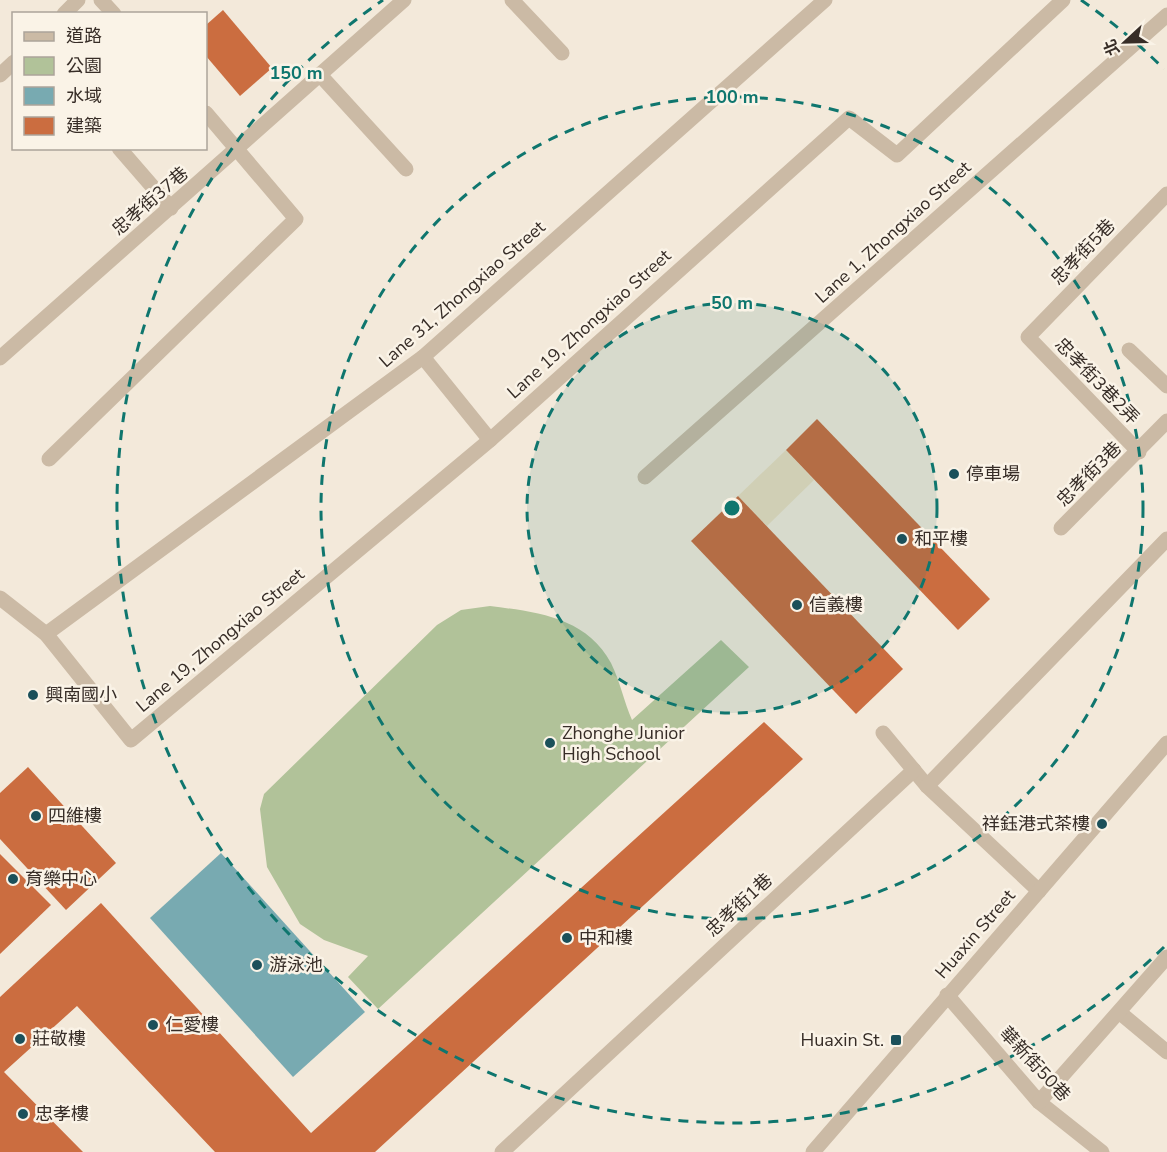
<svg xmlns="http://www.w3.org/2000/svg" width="1167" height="1152" viewBox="0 0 1167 1152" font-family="'Nunito Sans','Noto Sans TC',sans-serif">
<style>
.green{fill:#b1c299}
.plaza{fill:#ebdcc0}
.water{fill:#78aab1}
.building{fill:#cb6d40}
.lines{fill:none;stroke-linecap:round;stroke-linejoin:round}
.minor{stroke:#cbbaa5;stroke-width:15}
.ring{fill:none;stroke:#0f766e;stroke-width:3;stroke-dasharray:10 8}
.poi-dot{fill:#1b505a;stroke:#faf3e7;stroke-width:2}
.labels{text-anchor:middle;stroke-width:5;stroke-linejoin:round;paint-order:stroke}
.street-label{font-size:18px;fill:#372d27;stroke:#faf3e7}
.poi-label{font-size:18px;fill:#372d27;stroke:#faf3e7;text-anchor:start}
.centre{fill:#0f766e;stroke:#faf3e7;stroke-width:3}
.ring-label{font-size:18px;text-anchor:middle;font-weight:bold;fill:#0f766e;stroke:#faf3e7;stroke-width:5;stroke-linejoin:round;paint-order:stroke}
</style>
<rect width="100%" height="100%" fill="#f3e9da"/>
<!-- green -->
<path class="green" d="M490,606C536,612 586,617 611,663C620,681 624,702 632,720L721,640L749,667L378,1009L348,977L368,956L324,940L300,924L267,867L260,809L264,794L437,625L461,610Z"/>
<!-- plaza -->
<polygon class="plaza" points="786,450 814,480 767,526 738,496"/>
<!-- water -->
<polygon class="water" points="221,853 365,1012 293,1077 150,918"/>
<!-- building -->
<g class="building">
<polygon points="223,10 272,68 240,96 206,56 206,25"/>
<polygon points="817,419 990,599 958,630 786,450"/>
<polygon points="738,496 903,669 856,714 691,541"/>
<polygon points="764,722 803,759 375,1152 215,1152 77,1006 4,1072 83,1152 0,1152 0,997 101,903 311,1133"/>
<polygon points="28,767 116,863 66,910 0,839 0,793"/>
<polygon points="0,854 51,905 0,954"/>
</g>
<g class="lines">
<!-- minor -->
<g class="minor">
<polyline points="101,0 114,14"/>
<polyline points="512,0 562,53"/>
<polyline points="64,14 78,0"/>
<polyline points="0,75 14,62"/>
<polyline points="321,76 406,169"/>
<polyline points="119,148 171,208"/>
<polyline points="1129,350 1167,386"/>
<polyline points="423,357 490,440"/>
<polyline points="0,358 404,0"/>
<polyline points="1139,452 1028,337 1167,194"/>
<polyline points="49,459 296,219 206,113"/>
<polyline points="645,477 1167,15"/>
<polyline points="1061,528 1167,421"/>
<polyline points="0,598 46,634 131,740 490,440 849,118 897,155 1063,0"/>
<polyline points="46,634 423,357 825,0"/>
<polyline points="883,733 927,786 1039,891"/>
<polyline points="927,786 1167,539"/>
<polyline points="947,995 1039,1102 1102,1152"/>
<polyline points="1119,1012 1167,1052"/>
<polyline points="1039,1102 1167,957"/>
<polyline points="502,1152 914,770"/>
<polyline points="813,1152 1167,743"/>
</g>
</g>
<!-- distance rings -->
<circle cx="732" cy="508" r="205" fill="#0f766e" fill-opacity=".12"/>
<g class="ring">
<circle cx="732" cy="508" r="205"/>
<circle cx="732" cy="508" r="411"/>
<path d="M1164 947A616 616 0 1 1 383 0M1081 0A616 616 0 0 1 1164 69"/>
</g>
<!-- markers -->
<g class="poi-dot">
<circle cx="954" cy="474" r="6"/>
<circle cx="902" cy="539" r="6"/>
<circle cx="797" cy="605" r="6"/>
<circle cx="33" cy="695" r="6"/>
<circle cx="550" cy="743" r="6"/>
<circle cx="36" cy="816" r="6"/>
<circle cx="1102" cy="824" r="6"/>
<circle cx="13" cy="879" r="6"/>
<circle cx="567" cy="938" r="6"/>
<circle cx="257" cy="965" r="6"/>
<circle cx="153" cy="1025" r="6"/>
<circle cx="20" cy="1039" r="6"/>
<rect x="890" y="1034" width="12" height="12" rx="3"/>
<circle cx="23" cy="1114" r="6"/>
</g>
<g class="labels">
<!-- street labels -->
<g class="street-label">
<text transform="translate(150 201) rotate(-41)" y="6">忠孝街37巷</text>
<text transform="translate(893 232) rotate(-42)" y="6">Lane 1, Zhongxiao Street</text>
<text transform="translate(1083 252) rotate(-46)" y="6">忠孝街5巷</text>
<text transform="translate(462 294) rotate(-41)" y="6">Lane 31, Zhongxiao Street</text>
<text transform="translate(589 324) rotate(-42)" y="6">Lane 19, Zhongxiao Street</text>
<text transform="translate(1097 381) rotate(46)" y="6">忠孝街3巷2弄</text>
<text transform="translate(1089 474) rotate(-45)" y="6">忠孝街3巷</text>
<text transform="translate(220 640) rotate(-40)" y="6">Lane 19, Zhongxiao Street</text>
<text transform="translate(739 905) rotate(-43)" y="6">忠孝街1巷</text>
<text transform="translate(975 934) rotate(-49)" y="6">Huaxin Street</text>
<text transform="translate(1035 1064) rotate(47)" y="6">華新街50巷</text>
</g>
<!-- poi labels -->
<g class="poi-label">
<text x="966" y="480">停車場</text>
<text x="914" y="545">和平樓</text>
<text x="809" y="611">信義樓</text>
<text x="45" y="701">興南國小</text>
<text x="562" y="739">Zhonghe Junior<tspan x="562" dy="21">High School</tspan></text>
<text x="48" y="822">四維樓</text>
<text x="1090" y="830" text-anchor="end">祥鈺港式茶樓</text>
<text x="25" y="885">育樂中心</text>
<text x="579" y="944">中和樓</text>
<text x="269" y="971">游泳池</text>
<text x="165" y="1031">仁愛樓</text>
<text x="32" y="1045">莊敬樓</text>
<text x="884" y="1046" text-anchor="end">Huaxin St.</text>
<text x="35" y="1120">忠孝樓</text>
</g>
</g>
<circle cx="732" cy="508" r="9" class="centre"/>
<g class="ring-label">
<text x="296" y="79">150 m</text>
<text x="732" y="103">100 m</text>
<text x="732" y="309">50 m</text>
</g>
<!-- legend -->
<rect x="12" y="12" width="195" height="138" fill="#faf3e7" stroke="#aca49a" stroke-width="1.5"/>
<rect x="24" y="32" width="30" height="9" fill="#cbbaa5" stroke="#aca49a" stroke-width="1.5"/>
<text x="66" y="42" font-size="18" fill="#372d27">道路</text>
<rect x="24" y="57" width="30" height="18" fill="#b1c299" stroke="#aca49a" stroke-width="1.5"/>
<text x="66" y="72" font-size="18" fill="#372d27">公園</text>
<rect x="24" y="87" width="30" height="18" fill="#78aab1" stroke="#aca49a" stroke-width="1.5"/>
<text x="66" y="102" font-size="18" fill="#372d27">水域</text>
<rect x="24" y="117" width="30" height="18" fill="#cb6d40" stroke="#aca49a" stroke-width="1.5"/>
<text x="66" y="132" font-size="18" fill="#372d27">建築</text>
<!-- north arrow -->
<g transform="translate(1125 42) rotate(248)" stroke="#faf3e7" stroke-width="4.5" paint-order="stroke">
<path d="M0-4.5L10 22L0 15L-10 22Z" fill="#372d27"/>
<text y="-9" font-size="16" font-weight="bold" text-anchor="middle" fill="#372d27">北</text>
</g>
</svg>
